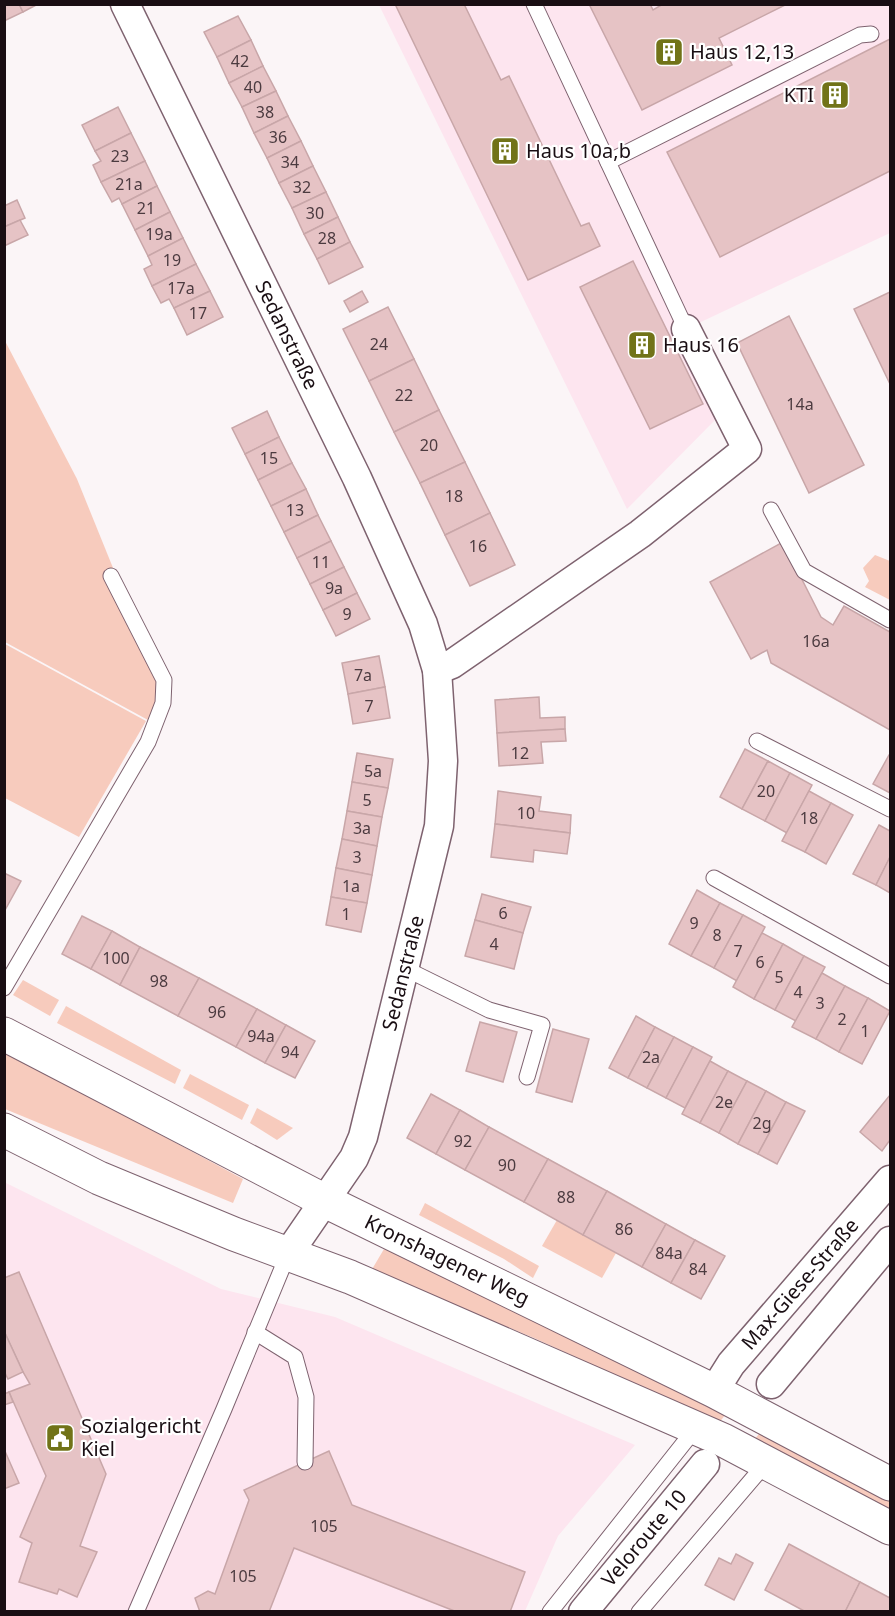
<svg xmlns="http://www.w3.org/2000/svg" width="895" height="1616" viewBox="0 0 895 1616" font-family="'Noto Sans',sans-serif">
<style>
.built{fill:#fde5ef}
.green{fill:#f7cbbd}
.building{fill:#e6c3c5;stroke:#c8a6a8;stroke-width:1.5}
.lines{fill:none;stroke-linecap:round;stroke-linejoin:round}
.service-casing{stroke:#7e626f;stroke-width:17}
.minor-casing{stroke:#7e626f;stroke-width:31}
.secondary-casing{stroke:#7e626f;stroke-width:35}
.service{stroke:#fff;stroke-width:15}
.minor{stroke:#fff;stroke-width:28}
.secondary{stroke:#fff;stroke-width:33}
.labels{text-anchor:middle;stroke-width:4.5;stroke-linejoin:round;paint-order:stroke}
.number-label{font-size:16px;fill:#4c3b40}
.poi-label{font-size:20px;fill:#190e13;stroke:#fff;text-anchor:start}
.street-label{font-size:20px;fill:#190e13;stroke:#fff}
</style>
<rect width="100%" height="100%" fill="#fbf5f7"/>
<!-- built -->
<g class="built">
<polygon points="379,5 890,5 890,233 686,329 719,416 627,509"/>
<polygon points="4,1182 221,1289 335,1317 635,1445 558,1536 525,1611 5,1611"/>
</g>
<!-- green -->
<g class="green">
<polygon points="4,339 77,479 158,679 157,703 148,720 5,642"/>
<polygon points="875,555 890,561 890,588 889,589 890,591 890,600 865,587 869,581 863,568"/>
<polygon points="5,644 146,721 79,837 5,798"/>
<polygon points="23,980 59,1000 50,1016 13,995"/>
<polygon points="66,1006 181,1070 175,1084 57,1023"/>
<polygon points="5,1051 243,1179 233,1203 5,1109"/>
<polygon points="190,1074 249,1105 242,1120 183,1088"/>
<polygon points="257,1108 293,1128 277,1140 250,1123"/>
<polygon points="425,1203 539,1266 533,1278 504,1259 419,1215"/>
<polygon points="557,1220 616,1253 602,1278 542,1246"/>
<polygon points="384,1249 394,1253 728,1411 719,1423 534,1338 371,1271"/>
<polygon points="763,1429 890,1498 890,1510 825,1474 754,1440"/>
</g>
<!-- building -->
<g class="building">
<polygon points="4,4 19,4 23,12 4,21"/>
<polygon points="19,4 38,4 23,12"/>
<polygon points="395,4 464,4 501,80 509,76 581,226 589,223 600,246 528,280"/>
<polygon points="589,4 650,4 653,10 663,4 787,4 719,38 732,65 642,110"/>
<polygon points="238,16 251,40 217,57 204,32"/>
<polygon points="890,39 890,171 720,257 667,152"/>
<polygon points="251,40 263,66 229,83 217,57"/>
<polygon points="263,66 276,91 242,107 229,83"/>
<polygon points="276,91 288,116 254,133 242,107"/>
<polygon points="118,107 131,133 95,151 82,125"/>
<polygon points="288,116 301,141 267,158 254,133"/>
<polygon points="131,133 145,161 101,182 93,165 101,161 95,151"/>
<polygon points="301,141 313,166 279,183 267,158"/>
<polygon points="145,161 157,186 122,204 119,198 112,202 101,182"/>
<polygon points="313,166 326,192 292,208 279,183"/>
<polygon points="157,186 170,212 135,230 122,204"/>
<polygon points="326,192 338,217 304,234 292,208"/>
<polygon points="17,200 25,218 4,227 4,206"/>
<polygon points="170,212 183,238 148,256 135,230"/>
<polygon points="338,217 350,242 317,259 304,234"/>
<polygon points="20,220 28,235 4,246 4,227"/>
<polygon points="183,238 196,264 152,286 144,269 152,265 148,256"/>
<polygon points="350,242 363,267 329,284 317,259"/>
<polygon points="633,261 703,404 650,429 580,287"/>
<polygon points="196,264 210,291 174,308 169,299 161,303 152,286"/>
<polygon points="210,291 223,317 187,335 174,308"/>
<polygon points="362,291 368,302 350,312 344,301"/>
<polygon points="890,292 890,384 854,309"/>
<polygon points="388,307 414,359 369,381 343,329"/>
<polygon points="789,316 864,465 809,493 737,343"/>
<polygon points="414,359 439,410 394,432 369,381"/>
<polygon points="439,410 465,462 420,483 394,432"/>
<polygon points="267,411 279,437 245,454 232,428"/>
<polygon points="279,437 292,463 258,480 245,454"/>
<polygon points="465,462 490,513 445,535 420,483"/>
<polygon points="292,463 306,489 271,506 258,480"/>
<polygon points="306,489 318,515 284,532 271,506"/>
<polygon points="490,513 515,565 470,586 445,535"/>
<polygon points="318,515 331,541 297,558 284,532"/>
<polygon points="331,541 344,567 310,584 297,558"/>
<polygon points="783,542 821,617 833,625 844,606 890,632 890,730 771,663 767,650 751,659 710,582"/>
<polygon points="344,567 357,593 323,610 310,584"/>
<polygon points="357,593 370,619 336,636 323,610"/>
<polygon points="379,656 385,687 348,694 342,663"/>
<polygon points="385,687 390,718 353,724 348,694"/>
<polygon points="539,697 540,718 565,717 565,729 497,733 495,700"/>
<polygon points="565,729 566,741 541,742 543,763 499,766 497,733"/>
<polygon points="745,749 768,761 742,809 720,797"/>
<polygon points="357,753 393,759 388,788 352,782"/>
<polygon points="889,755 890,755 890,793 873,784"/>
<polygon points="768,761 790,773 765,821 742,809"/>
<polygon points="790,773 812,785 787,833 765,821"/>
<polygon points="352,782 388,788 382,817 347,811"/>
<polygon points="498,791 541,797 539,811 571,815 570,833 495,824"/>
<polygon points="809,791 831,803 805,852 782,841"/>
<polygon points="831,803 853,815 826,864 805,852"/>
<polygon points="347,811 382,817 377,846 342,839"/>
<polygon points="495,824 570,833 567,854 534,850 533,862 491,857"/>
<polygon points="879,825 890,831 890,857 876,885 853,874"/>
<polygon points="342,839 377,846 372,875 336,868"/>
<polygon points="890,857 890,893 876,885"/>
<polygon points="336,868 372,875 367,903 331,897"/>
<polygon points="4,873 21,881 4,912"/>
<polygon points="697,890 720,903 691,956 669,944"/>
<polygon points="482,894 531,907 523,933 475,920"/>
<polygon points="331,897 367,903 361,932 326,925"/>
<polygon points="720,903 743,915 714,968 691,956"/>
<polygon points="743,915 765,927 737,981 714,968"/>
<polygon points="82,916 112,931 91,969 62,954"/>
<polygon points="475,920 523,933 514,969 465,956"/>
<polygon points="112,931 140,947 120,985 91,969"/>
<polygon points="762,933 783,944 754,999 733,987"/>
<polygon points="783,944 804,956 775,1010 754,999"/>
<polygon points="140,947 199,978 178,1016 120,985"/>
<polygon points="804,956 825,967 796,1021 775,1010"/>
<polygon points="822,973 845,986 816,1039 792,1027"/>
<polygon points="199,978 257,1009 236,1047 178,1016"/>
<polygon points="845,986 868,998 839,1052 816,1039"/>
<polygon points="868,998 890,1011 862,1064 839,1052"/>
<polygon points="257,1009 286,1025 265,1063 236,1047"/>
<polygon points="636,1016 655,1027 628,1078 609,1068"/>
<polygon points="480,1022 517,1032 503,1082 466,1071"/>
<polygon points="286,1025 315,1041 295,1078 265,1063"/>
<polygon points="655,1027 674,1037 647,1088 628,1078"/>
<polygon points="553,1029 589,1039 572,1102 536,1092"/>
<polygon points="674,1037 693,1047 666,1098 647,1088"/>
<polygon points="693,1047 712,1057 685,1108 666,1098"/>
<polygon points="710,1061 728,1071 700,1123 682,1114"/>
<polygon points="728,1071 747,1081 719,1133 700,1123"/>
<polygon points="747,1081 766,1091 738,1144 719,1133"/>
<polygon points="766,1091 786,1102 758,1154 738,1144"/>
<polygon points="431,1094 460,1110 436,1154 407,1138"/>
<polygon points="890,1095 890,1140 882,1151 860,1132"/>
<polygon points="786,1102 805,1111 777,1164 758,1154"/>
<polygon points="460,1110 489,1127 465,1170 436,1154"/>
<polygon points="489,1127 548,1159 524,1202 465,1170"/>
<polygon points="548,1159 607,1191 583,1235 524,1202"/>
<polygon points="607,1191 666,1224 642,1267 583,1235"/>
<polygon points="666,1224 695,1240 671,1283 642,1267"/>
<polygon points="695,1240 725,1256 701,1299 671,1283"/>
<polygon points="19,1272 106,1474 80,1546 97,1552 77,1597 59,1589 57,1594 19,1582 32,1543 20,1537 46,1476 9,1392 30,1384 23,1372 4,1331 4,1278"/>
<polygon points="4,1331 23,1372 8,1379 4,1371"/>
<polygon points="9,1392 13,1402 4,1405 4,1394"/>
<polygon points="4,1449 19,1483 4,1489"/>
<polygon points="329,1451 352,1505 525,1572 510,1612 457,1612 294,1548 269,1612 200,1612 195,1598 208,1591 215,1594 249,1500 244,1490"/>
<polygon points="789,1544 860,1582 845,1612 806,1612 765,1590"/>
<polygon points="736,1554 753,1563 734,1600 705,1585 719,1558 731,1564"/>
<polygon points="860,1582 890,1598 890,1612 845,1612"/>
</g>
<g class="lines">
<!-- service casing -->
<g class="service-casing">
<g id="service">
<polyline points="534,4 686,329"/>
<polyline points="608,162 860,35 871,34"/>
<polyline points="771,510 804,571 890,620"/>
<polyline points="757,741 890,809"/>
<polyline points="714,878 890,976"/>
<polyline points="404,968 489,1010 542,1025 527,1077"/>
<polyline points="4,988 148,742 163,703 164,680 111,576"/>
<polyline points="255,1332 295,1357 306,1397 305,1462"/>
<polyline points="136,1612 224,1409 288,1254"/>
<polyline points="550,1612 695,1429"/>
<polyline points="639,1612 766,1463"/>
</g>
</g>
<!-- minor casing -->
<g class="minor-casing">
<g id="minor">
<polyline points="125,4 357,478 423,624 437,670 443,761 439,826 363,1137 354,1158 288,1254"/>
<polyline points="437,670 452,664 640,534 747,449 686,329"/>
<polyline points="771,1384 890,1241"/>
<polyline points="714,1391 731,1364 890,1180"/>
<polyline points="583,1612 705,1464"/>
</g>
</g>
<!-- secondary casing -->
<g class="secondary-casing">
<g id="secondary">
<polyline points="4,1034 325,1201 714,1391 890,1484"/>
<polyline points="4,1130 99,1178 234,1234 350,1277 723,1440 890,1528"/>
</g>
</g>
<!-- service -->
<use href="#service" class="service"/>
<!-- minor -->
<use href="#minor" class="minor"/>
<!-- secondary -->
<use href="#secondary" class="secondary"/>
</g>
<!-- icons -->
<defs>
<g id="building-square" transform="scale(1.5)"><rect x="-9" y="-9" width="18" height="18" rx="4" fill="#717318" stroke="#fff"/><path d="M-4-6H4V6H1V3H-1V6H-4ZM-2.5-4.3h1.7v1.8h-1.7ZM.8-4.3h1.7v1.8H.8ZM-2.5-1h1.7V.8h-1.7ZM.8-1h1.7V.8H.8Z" fill="#fff"/></g>
<g id="civic-square" transform="scale(1.5)"><rect x="-9" y="-9" width="18" height="18" rx="4" fill="#717318" stroke="#fff"/><path d="M-.6-6.5H3V-4.5H.6V-3L4-1V1h2V6H-6V1h2V-1L-.6-3ZM-1.2 2.5V6h2.4V2.5Z" fill="#fff"/></g>
</defs>
<g fill-rule="evenodd">
<use href="#building-square" x="669" y="52"/>
<use href="#building-square" x="835" y="95"/>
<use href="#building-square" x="505" y="151"/>
<use href="#building-square" x="642" y="345"/>
<use href="#civic-square" x="60" y="1438"/>
</g>
<g class="labels">
<!-- number labels -->
<g class="number-label">
<text x="240" y="67">42</text>
<text x="253" y="93">40</text>
<text x="265" y="118">38</text>
<text x="278" y="143">36</text>
<text x="120" y="162">23</text>
<text x="290" y="168">34</text>
<text x="129" y="190">21a</text>
<text x="302" y="193">32</text>
<text x="146" y="214">21</text>
<text x="315" y="219">30</text>
<text x="159" y="240">19a</text>
<text x="327" y="244">28</text>
<text x="172" y="266">19</text>
<text x="181" y="294">17a</text>
<text x="198" y="319">17</text>
<text x="379" y="350">24</text>
<text x="404" y="401">22</text>
<text x="800" y="410">14a</text>
<text x="429" y="451">20</text>
<text x="269" y="464">15</text>
<text x="454" y="502">18</text>
<text x="295" y="516">13</text>
<text x="478" y="552">16</text>
<text x="321" y="568">11</text>
<text x="334" y="594">9a</text>
<text x="347" y="620">9</text>
<text x="816" y="647">16a</text>
<text x="363" y="681">7a</text>
<text x="369" y="712">7</text>
<text x="520" y="759">12</text>
<text x="373" y="777">5a</text>
<text x="766" y="797">20</text>
<text x="367" y="806">5</text>
<text x="526" y="819">10</text>
<text x="809" y="824">18</text>
<text x="362" y="834">3a</text>
<text x="357" y="863">3</text>
<text x="351" y="892">1a</text>
<text x="503" y="919">6</text>
<text x="346" y="920">1</text>
<text x="694" y="929">9</text>
<text x="717" y="941">8</text>
<text x="494" y="950">4</text>
<text x="738" y="957">7</text>
<text x="116" y="964">100</text>
<text x="760" y="968">6</text>
<text x="779" y="983">5</text>
<text x="159" y="987">98</text>
<text x="798" y="998">4</text>
<text x="820" y="1009">3</text>
<text x="217" y="1018">96</text>
<text x="842" y="1025">2</text>
<text x="865" y="1037">1</text>
<text x="261" y="1042">94a</text>
<text x="290" y="1058">94</text>
<text x="651" y="1063">2a</text>
<text x="724" y="1108">2e</text>
<text x="762" y="1129">2g</text>
<text x="463" y="1147">92</text>
<text x="507" y="1171">90</text>
<text x="566" y="1203">88</text>
<text x="624" y="1235">86</text>
<text x="669" y="1259">84a</text>
<text x="698" y="1275">84</text>
<text x="324" y="1532">105</text>
<text x="243" y="1582">105</text>
</g>
<!-- poi labels -->
<g class="poi-label">
<text x="690" y="59">Haus 12,13</text>
<text x="814" y="102" text-anchor="end">KTI</text>
<text x="526" y="158">Haus 10a,b</text>
<text x="663" y="352">Haus 16</text>
<text x="81" y="1433">Sozialgericht<tspan x="81" dy="23">Kiel</tspan></text>
</g>
<!-- street labels -->
<g class="street-label">
<text transform="translate(287 335) rotate(64)" y="7">Sedanstraße</text>
<text transform="translate(403 973) rotate(-76)" y="7">Sedanstraße</text>
<text transform="translate(447 1260) rotate(26)" y="7">Kronshagener Weg</text>
<text transform="translate(800 1284) rotate(-49)" y="7">Max-Giese-Straße</text>
<text transform="translate(644 1538) rotate(-50)" y="7">Veloroute 10</text>
</g>
</g>
<!-- border -->
<rect width="895" height="1616" fill="none" stroke="#190e13" stroke-width="12"/>
</svg>
